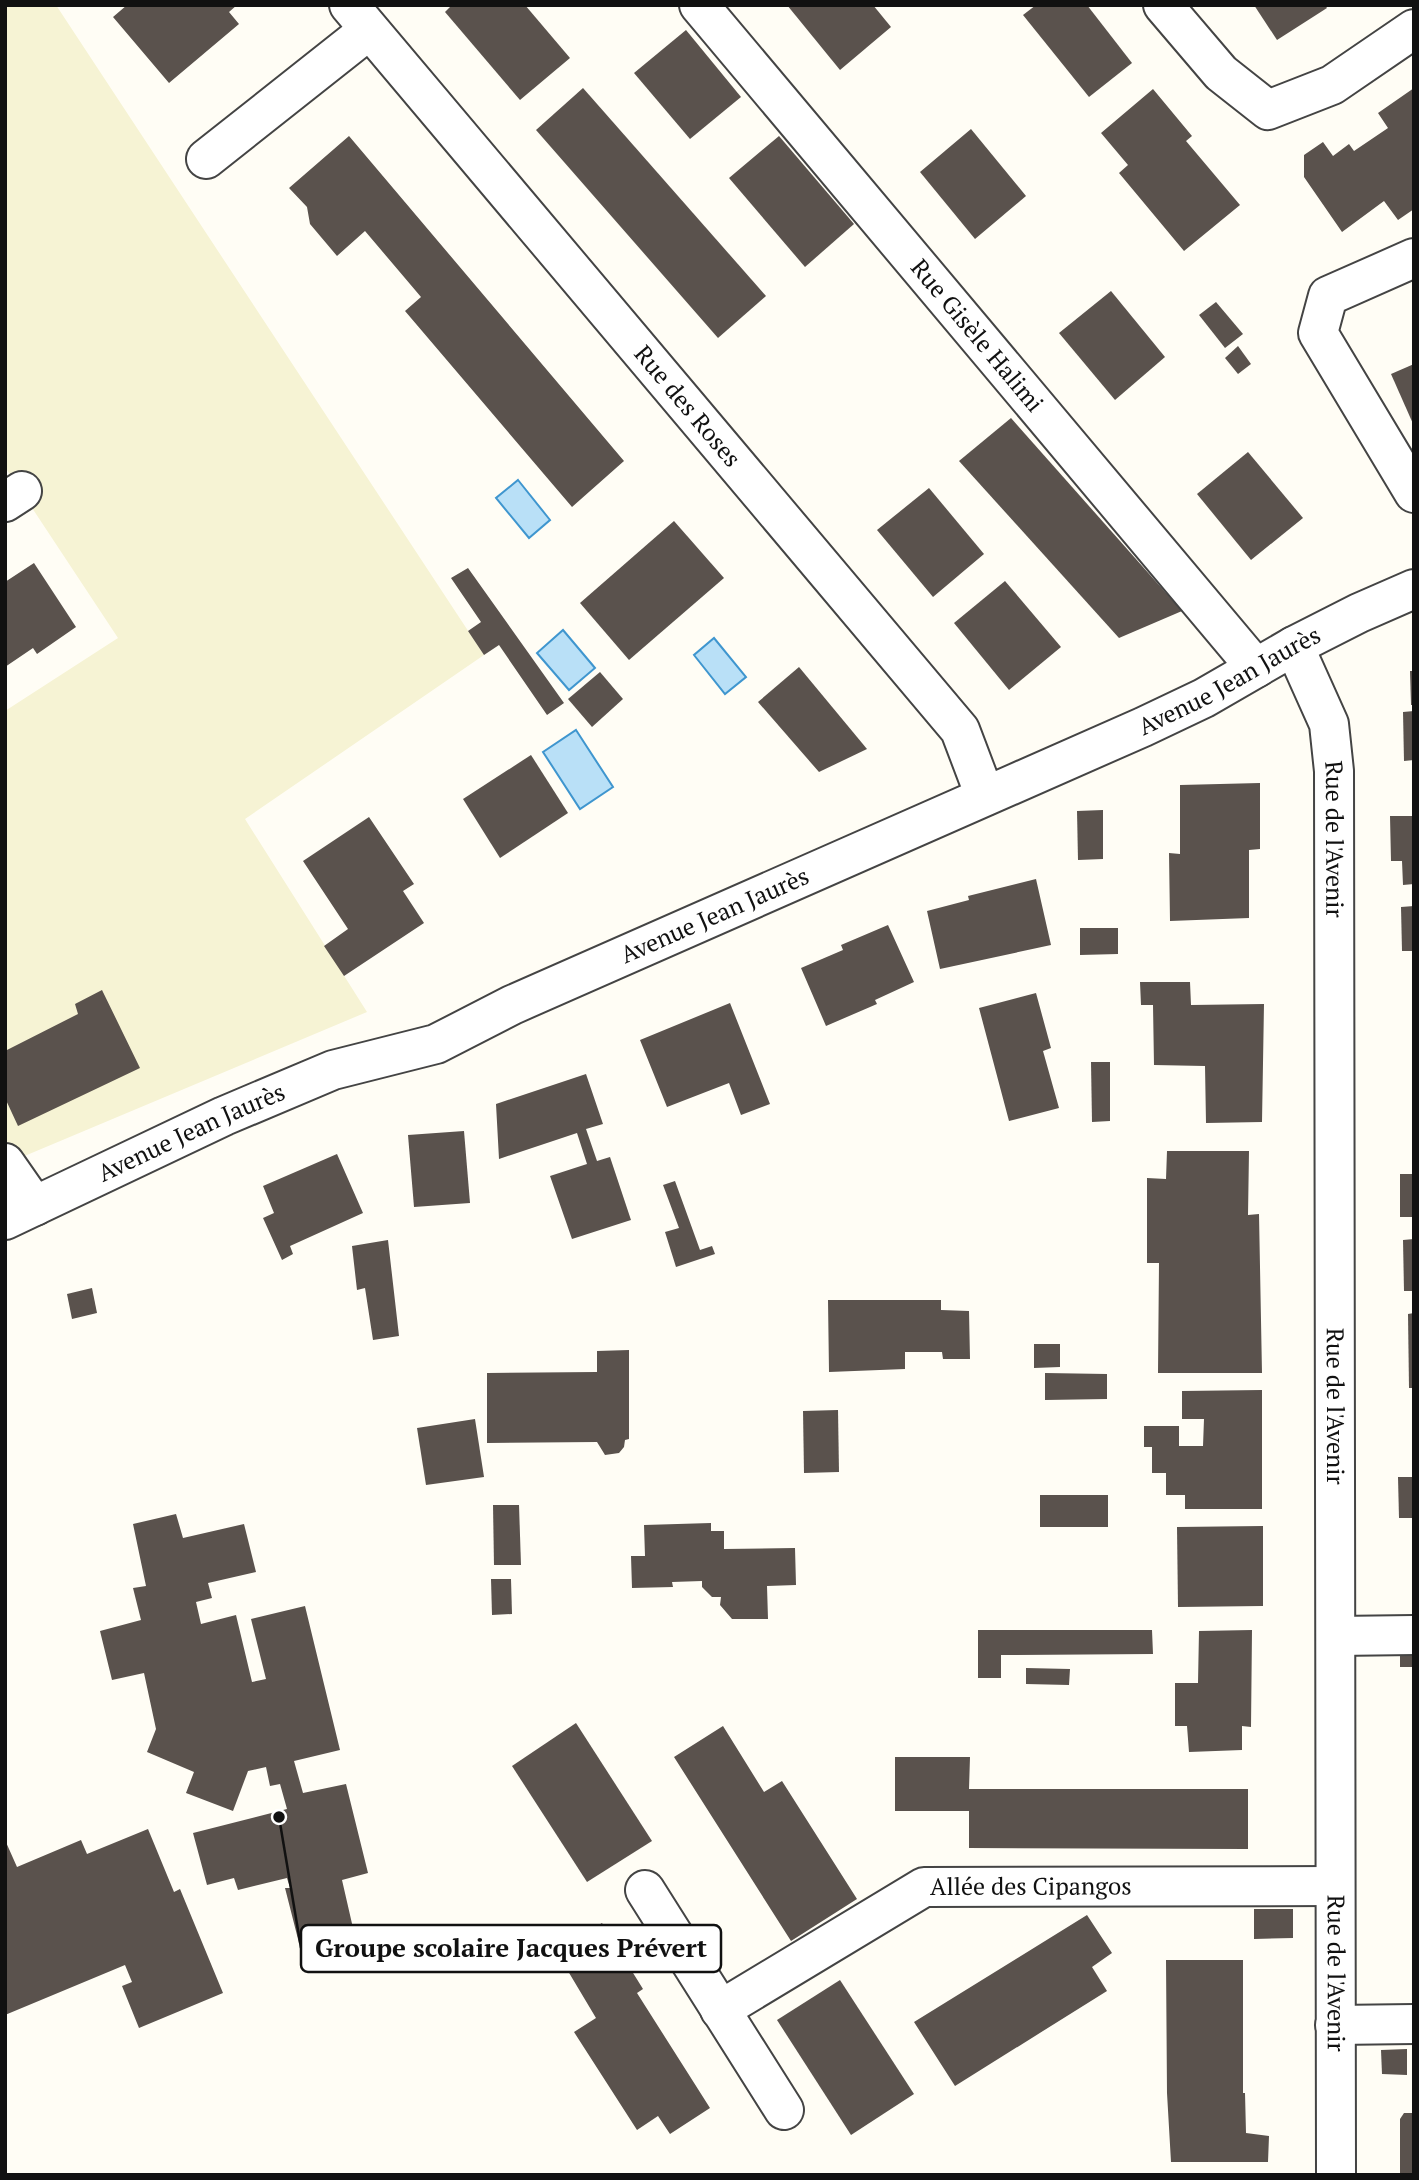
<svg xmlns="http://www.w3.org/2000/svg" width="1419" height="2180" viewBox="0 0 1419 2180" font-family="'PT Serif',serif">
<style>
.farmland{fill:#f6f3d4}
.water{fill:#b9e0f7;stroke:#3f96cf;stroke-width:2}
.building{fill:#5a524d}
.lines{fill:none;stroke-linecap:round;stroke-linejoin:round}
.minor-casing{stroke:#444;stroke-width:42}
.tertiary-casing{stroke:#444;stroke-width:42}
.minor{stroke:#fff;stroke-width:38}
.tertiary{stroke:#fff;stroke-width:38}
.labels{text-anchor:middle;stroke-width:7;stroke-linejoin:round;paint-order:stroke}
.street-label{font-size:24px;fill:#111;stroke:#fff}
.leader{fill:none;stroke:#111;stroke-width:2.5}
.callout-dot{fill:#111;stroke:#fff;stroke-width:2.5}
.callout{fill:#fff;stroke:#111;stroke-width:2.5}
.callout-label{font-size:26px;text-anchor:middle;font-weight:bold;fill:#111}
</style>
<rect width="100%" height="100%" fill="#fffdf5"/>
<!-- farmland -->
<polygon class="farmland" points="5,5 56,5 484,655 245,819 367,1012 15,1160 5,1145 5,711 118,638 5,467"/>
<!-- water -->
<g class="water">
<polygon points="518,480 550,520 529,538 496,498"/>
<polygon points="563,630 595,668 569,690 537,653"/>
<polygon points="714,638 746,677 725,694 694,655"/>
<polygon points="576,730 613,787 580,809 543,752"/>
</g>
<!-- building -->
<g class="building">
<polygon points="127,5 237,5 229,12 239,24 169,83 113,17"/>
<polygon points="452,5 525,5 570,58 520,100 445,12"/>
<polygon points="787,5 873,5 891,27 840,70"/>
<polygon points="1036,5 1087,5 1132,63 1089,97 1023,15"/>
<polygon points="1254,5 1325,5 1327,8 1277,40"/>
<polygon points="686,30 741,97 690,139 634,73"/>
<polygon points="583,88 766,296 718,338 536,130"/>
<polygon points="1414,88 1414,209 1398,220 1384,201 1342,232 1304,177 1304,155 1323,142 1333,156 1349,144 1354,151 1388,128 1378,113"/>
<polygon points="1153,89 1192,136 1186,141 1240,205 1184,251 1119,173 1128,165 1101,133"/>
<polygon points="971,129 1026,196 975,239 920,172"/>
<polygon points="349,136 624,461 572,507 405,311 421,297 365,231 337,256 310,224 307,207 289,188"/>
<polygon points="779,136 854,224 805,267 729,178"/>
<polygon points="1111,291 1165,357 1115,400 1059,333"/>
<polygon points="1216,302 1243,334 1225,348 1199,315"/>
<polygon points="1238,346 1251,364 1238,374 1225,358"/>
<polygon points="1414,364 1414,426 1391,374"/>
<polygon points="1011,418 1182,611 1119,638 959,461"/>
<polygon points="1248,452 1303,518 1251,560 1197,494"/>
<polygon points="929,488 984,554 933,597 877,530"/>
<polygon points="674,521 724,578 629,660 580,603"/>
<polygon points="34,563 76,627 37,654 33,648 5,667 5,582"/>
<polygon points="468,568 564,703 547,715 499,645 484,655 468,631 481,622 451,578"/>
<polygon points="1005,581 1061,647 1009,690 954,623"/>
<polygon points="799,667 867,749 819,772 758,702"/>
<polygon points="1410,671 1414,671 1414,705 1411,705"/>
<polygon points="600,672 623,699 592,727 568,699"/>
<polygon points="1414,711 1414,760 1404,761 1403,712"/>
<polygon points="531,755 568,813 500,858 463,799"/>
<polygon points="1260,783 1260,849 1249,850 1249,918 1170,921 1169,853 1180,854 1180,785"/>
<polygon points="1103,810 1103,859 1078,860 1077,811"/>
<polygon points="1390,816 1414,816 1414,884 1403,885 1402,861 1391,861"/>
<polygon points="369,817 414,884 403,891 424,923 344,976 324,946 348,929 303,861"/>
<polygon points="1036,879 1051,945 940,969 927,911 969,900 968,896"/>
<polygon points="1414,906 1414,951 1402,951 1401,907"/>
<polygon points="888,925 914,982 875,1000 877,1004 826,1026 801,968 843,950 841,945"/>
<polygon points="1080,928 1118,928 1118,954 1080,955"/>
<polygon points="1140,982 1190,982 1191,1005 1264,1004 1262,1122 1206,1123 1205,1066 1154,1065 1153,1005 1141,1005"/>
<polygon points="102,990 140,1068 18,1126 5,1098 5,1051 78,1014 75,1004"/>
<polygon points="1036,993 1051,1048 1043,1051 1059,1108 1009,1121 979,1008"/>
<polygon points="730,1003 770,1104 741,1115 729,1083 667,1107 640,1040"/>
<polygon points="1091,1062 1110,1062 1110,1121 1092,1122"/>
<polygon points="586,1074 603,1124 586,1129 597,1161 610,1157 631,1220 572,1239 550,1176 587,1164 577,1133 499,1159 496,1104"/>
<polygon points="464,1131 470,1203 414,1207 408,1135"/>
<polygon points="1167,1151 1249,1151 1248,1215 1259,1214 1262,1373 1158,1373 1159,1263 1147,1263 1147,1178 1166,1179"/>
<polygon points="337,1154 363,1213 290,1246 293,1254 282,1260 263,1218 274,1213 263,1186"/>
<rect x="1400" y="1174" width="14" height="43"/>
<polygon points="675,1181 700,1250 712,1246 715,1254 676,1267 665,1232 679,1228 663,1185"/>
<polygon points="1414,1239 1414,1291 1404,1291 1403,1240"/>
<polygon points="388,1240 399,1336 373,1340 365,1288 357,1290 352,1246"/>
<polygon points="92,1288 97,1313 72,1319 67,1294"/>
<polygon points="828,1300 941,1300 941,1310 969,1311 970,1359 943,1359 942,1352 905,1352 905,1369 829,1372"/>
<polygon points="1414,1313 1414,1388 1409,1388 1408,1314"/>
<polygon points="1034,1344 1060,1344 1060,1367 1034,1368"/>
<polygon points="629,1350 629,1439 625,1440 624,1447 619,1453 605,1455 597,1442 487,1443 487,1373 597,1372 597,1351"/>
<polygon points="1045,1373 1107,1374 1107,1399 1045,1400"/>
<polygon points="1262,1390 1262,1509 1185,1509 1185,1495 1166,1495 1166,1473 1152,1473 1152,1447 1144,1447 1144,1426 1179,1426 1179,1446 1203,1446 1204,1419 1182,1419 1182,1391"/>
<polygon points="838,1410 839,1472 804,1473 803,1411"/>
<polygon points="475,1419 484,1477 426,1485 417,1428"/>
<polygon points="1398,1477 1414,1477 1414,1518 1399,1518"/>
<rect x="1040" y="1495" width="68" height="32"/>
<polygon points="493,1505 519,1505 521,1565 494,1565"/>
<polygon points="176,1514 183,1538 244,1524 256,1572 208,1583 212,1598 196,1602 201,1624 236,1615 252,1682 266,1679 251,1619 305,1606 340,1750 294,1761 303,1793 346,1784 368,1873 342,1880 353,1928 299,1943 285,1888 290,1888 287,1878 238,1890 234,1878 207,1885 193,1833 287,1809 280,1784 270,1786 266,1767 248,1771 233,1811 186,1793 194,1772 147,1752 156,1729 144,1673 112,1680 100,1631 141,1620 133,1588 146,1586 133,1524"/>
<polygon points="711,1523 711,1531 724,1531 724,1549 795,1548 796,1585 767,1586 768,1619 732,1619 720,1605 721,1597 712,1597 702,1587 702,1581 672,1582 673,1587 632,1588 631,1556 645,1556 644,1525"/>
<polygon points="1263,1526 1263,1606 1178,1607 1177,1527"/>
<polygon points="491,1579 511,1579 512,1614 492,1615"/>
<polygon points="978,1630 1152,1630 1153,1654 1001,1655 1001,1678 978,1678"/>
<polygon points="1252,1630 1251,1727 1242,1726 1242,1750 1189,1752 1187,1726 1175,1726 1175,1683 1198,1683 1199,1631"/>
<polygon points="1414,1648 1414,1667 1400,1667 1400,1649"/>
<polygon points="1026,1668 1070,1669 1069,1685 1026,1684"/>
<polygon points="576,1723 652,1841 587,1882 512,1766"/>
<polygon points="723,1726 764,1792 782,1781 857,1899 791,1941 674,1757"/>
<polygon points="895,1757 970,1757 969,1789 1248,1789 1248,1849 969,1848 969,1811 895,1811"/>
<polygon points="148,1829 174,1892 180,1889 223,1993 139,2028 122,1986 132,1982 125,1965 5,2015 5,1840 17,1867 81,1840 87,1854"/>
<polygon points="1254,1909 1293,1909 1293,1938 1254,1939"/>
<polygon points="1087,1915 1112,1953 1092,1967 1107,1991 955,2086 914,2022"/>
<polygon points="602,1923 643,1989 637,1993 710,2108 670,2134 658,2116 637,2130 574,2032 596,2018 556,1951"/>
<polygon points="1166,1960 1243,1960 1243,2093 1245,2093 1246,2133 1269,2136 1268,2162 1171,2162 1167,2093"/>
<polygon points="840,1980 914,2094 851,2135 777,2020"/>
<polygon points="1407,2049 1407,2075 1382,2074 1381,2050"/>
<polygon points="1404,2113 1414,2113 1414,2175 1400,2175 1400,2119"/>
</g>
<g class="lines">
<!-- minor casing -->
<g class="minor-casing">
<g id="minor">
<path id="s1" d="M349,5L960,730L985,796"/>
<path id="s2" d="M699,5L1256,668"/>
<polyline points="1163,5 1221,73 1268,110 1332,85 1414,29"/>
<polyline points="206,159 369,30"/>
<polyline points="1414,258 1328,296 1318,333 1414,493"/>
<polyline points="5,502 22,491"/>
<path id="s3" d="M1294,646L1329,724L1334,771L1336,2175"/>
<polyline points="5,1163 35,1206"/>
<polyline points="1336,1636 1414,1635"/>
<polyline points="645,1890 784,2110"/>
<path id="s4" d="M720,2010L924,1887L1335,1886"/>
<polyline points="1335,2025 1414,2024"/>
</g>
</g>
<!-- tertiary casing -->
<g class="tertiary-casing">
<g id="tertiary">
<path id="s5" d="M5,1220L224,1116L333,1070L436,1044L512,1005L1143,727L1204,698L1294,646L1359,613L1414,589"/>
</g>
</g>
<!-- minor -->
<use href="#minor" class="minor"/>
<!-- tertiary -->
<use href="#tertiary" class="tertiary"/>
</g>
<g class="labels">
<!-- street labels -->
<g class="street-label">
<text dy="8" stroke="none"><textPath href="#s2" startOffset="432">Rue Gisèle Halimi</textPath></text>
<text dy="8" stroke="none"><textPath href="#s1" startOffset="525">Rue des Roses</textPath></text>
<text dy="8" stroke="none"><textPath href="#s5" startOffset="1340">Avenue Jean Jaurès</textPath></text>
<text dy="8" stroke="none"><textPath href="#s3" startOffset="201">Rue de l'Avenir</textPath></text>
<text dy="8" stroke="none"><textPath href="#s5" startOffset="774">Avenue Jean Jaurès</textPath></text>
<text dy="8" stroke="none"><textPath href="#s5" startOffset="206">Avenue Jean Jaurès</textPath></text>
<text dy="8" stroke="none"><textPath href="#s3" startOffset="768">Rue de l'Avenir</textPath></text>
<text dy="8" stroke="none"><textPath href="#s4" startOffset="345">Allée des Cipangos</textPath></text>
<text dy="8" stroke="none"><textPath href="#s3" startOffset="1335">Rue de l'Avenir</textPath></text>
</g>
</g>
<!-- callouts -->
<path class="leader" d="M279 1817L301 1948"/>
<circle class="callout-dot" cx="279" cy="1817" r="7"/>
<rect class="callout" x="301" y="1925" width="420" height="47" rx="7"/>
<g class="callout-label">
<text x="511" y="1957">Groupe scolaire Jacques Prévert</text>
</g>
<!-- border -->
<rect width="1419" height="2180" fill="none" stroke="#111111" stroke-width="14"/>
</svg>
